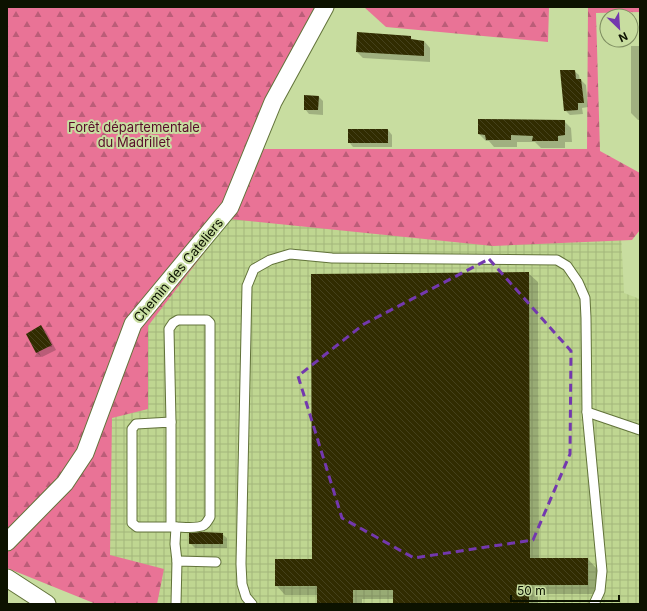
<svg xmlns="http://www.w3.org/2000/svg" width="647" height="611" viewBox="0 0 647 611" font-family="Inter,sans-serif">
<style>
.industrial{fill:url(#industrial-grid)}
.forest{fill:url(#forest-firs)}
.shadow{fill:#0003}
.building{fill:url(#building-back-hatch)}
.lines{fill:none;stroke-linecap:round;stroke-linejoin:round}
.service-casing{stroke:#62733a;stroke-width:11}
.minor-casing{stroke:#62733a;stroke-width:19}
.service{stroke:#fff;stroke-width:9}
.minor{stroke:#fff;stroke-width:17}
.marked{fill:none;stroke:#7338ae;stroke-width:3;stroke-dasharray:8 5;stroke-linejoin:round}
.labels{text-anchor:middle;stroke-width:4;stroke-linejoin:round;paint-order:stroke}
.park-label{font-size:13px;fill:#580d2a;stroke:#c8dda0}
.street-label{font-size:13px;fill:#0c1200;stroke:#c8dda0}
</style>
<defs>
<pattern id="industrial-grid" width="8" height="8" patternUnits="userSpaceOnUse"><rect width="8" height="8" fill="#bfd691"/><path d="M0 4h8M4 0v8" fill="none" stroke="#a3b77b"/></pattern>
<pattern id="forest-firs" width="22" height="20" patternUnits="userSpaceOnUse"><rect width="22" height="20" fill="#e97396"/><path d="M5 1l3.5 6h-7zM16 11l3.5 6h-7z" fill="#bb5d78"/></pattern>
<pattern id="building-back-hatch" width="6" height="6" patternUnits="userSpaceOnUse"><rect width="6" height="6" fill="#312c01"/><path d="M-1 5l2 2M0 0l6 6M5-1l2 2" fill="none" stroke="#45411c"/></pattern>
</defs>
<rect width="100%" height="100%" fill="#c8dda0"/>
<!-- industrial -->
<polygon class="industrial" points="231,217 621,232 624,293 640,299 640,604 137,604 104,558 106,418 147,326"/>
<!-- forest -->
<g class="forest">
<polygon points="7,7 335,7 279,105 260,149 587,149 588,7 640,7 640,12 596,13 600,151 640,173 640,230 632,240 493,246 230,219 148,326 148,409 112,418 110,555 164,569 157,604 96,604 7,568"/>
<polygon points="364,7 549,7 548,42 386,27"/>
</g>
<!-- shadow -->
<g class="shadow">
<polygon points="358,34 410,37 414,41 424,41 430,48 430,62 363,58 357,52"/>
<polygon points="631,46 640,46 640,120 638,120 631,113"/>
<polygon points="574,71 579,75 580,80 581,80 586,85 588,107 582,108 583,114 570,115 565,110"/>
<polygon points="319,97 323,101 323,115 309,114 305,109"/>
<polygon points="564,121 571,128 572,142 565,142 565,148 541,148 535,142 517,142 517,147 494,147 489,141 486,141 479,134"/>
<polygon points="388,130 392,135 392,147 353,147 349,142"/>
<polygon points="528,273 538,282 539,559 588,559 597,569 597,594 538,594 538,604 394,604 394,599 362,599 362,604 318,604 318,595 285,595 276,585 313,560"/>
<polygon points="41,326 46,331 56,350 42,357 37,353 27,334"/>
<polygon points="222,534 227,538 227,548 195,548 190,543"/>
</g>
<!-- building -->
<g class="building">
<polygon points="357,32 411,36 411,39 424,41 424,56 356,52"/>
<polygon points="560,70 575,70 576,79 581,79 584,103 578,103 578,110 564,111"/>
<polygon points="304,95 319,96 318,110 304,110"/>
<polygon points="478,119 565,120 565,135 558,136 558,141 532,141 533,136 511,135 511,140 486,140 485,135 478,134"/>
<rect x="348" y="129" width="40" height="14"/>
<polygon points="529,272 530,558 588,558 588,585 529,585 529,604 393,604 393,590 353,590 353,604 317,604 317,586 275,586 275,559 312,559 311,274"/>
<polygon points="41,325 52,345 36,353 26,334"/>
<polygon points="202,532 223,533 223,544 189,544 189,533"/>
</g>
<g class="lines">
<!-- service casing -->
<g class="service-casing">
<g id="service">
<polyline points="587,412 640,430"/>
<path d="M171,422L169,329L173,323L178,320H207L210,323V517C208,520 207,523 204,525C198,529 183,527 176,527"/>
<polyline points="171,527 171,422 136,424 132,429 132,523 137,527 176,527 175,544 177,561"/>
<polyline points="176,604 177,561 216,562"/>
<polyline points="252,604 246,597 242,584 241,564 247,286 254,269 270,260 290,254 332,258 557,260 567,266 578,282 585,298 586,318 587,412 602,571 600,591 594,604"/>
</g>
</g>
<!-- minor casing -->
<g class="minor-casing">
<g id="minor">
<polyline points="7,542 65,483 85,453 133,324 230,207 273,102 325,7"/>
<polyline points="7,578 47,604"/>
</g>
</g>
<!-- service -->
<use href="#service" class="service"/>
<!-- minor -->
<use href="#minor" class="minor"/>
</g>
<!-- marked area -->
<path class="marked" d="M489,259L571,351L570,454L533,540L414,558L342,518L298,376L364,324Z"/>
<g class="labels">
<!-- park labels -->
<g class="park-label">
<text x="134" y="132">Forêt départementale<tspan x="134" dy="15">du Madrillet</tspan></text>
</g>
<!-- street labels -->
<g class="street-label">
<text transform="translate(178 270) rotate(-50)" y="5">Chemin des Cateliers</text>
</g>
</g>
<!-- border -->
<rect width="647" height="611" fill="none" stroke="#0c1200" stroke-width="16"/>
<!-- north arrow -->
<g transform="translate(619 28) rotate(155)"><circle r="19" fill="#c8dda0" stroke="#7d8c60"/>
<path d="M0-3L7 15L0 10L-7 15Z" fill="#7338ae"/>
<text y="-6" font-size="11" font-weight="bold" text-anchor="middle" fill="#0c1200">N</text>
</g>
<!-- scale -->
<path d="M511 595v6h108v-6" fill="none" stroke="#0c1200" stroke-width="2"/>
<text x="517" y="595" font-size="12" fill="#0c1200" stroke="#c8dda0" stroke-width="3" paint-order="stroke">50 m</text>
</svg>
